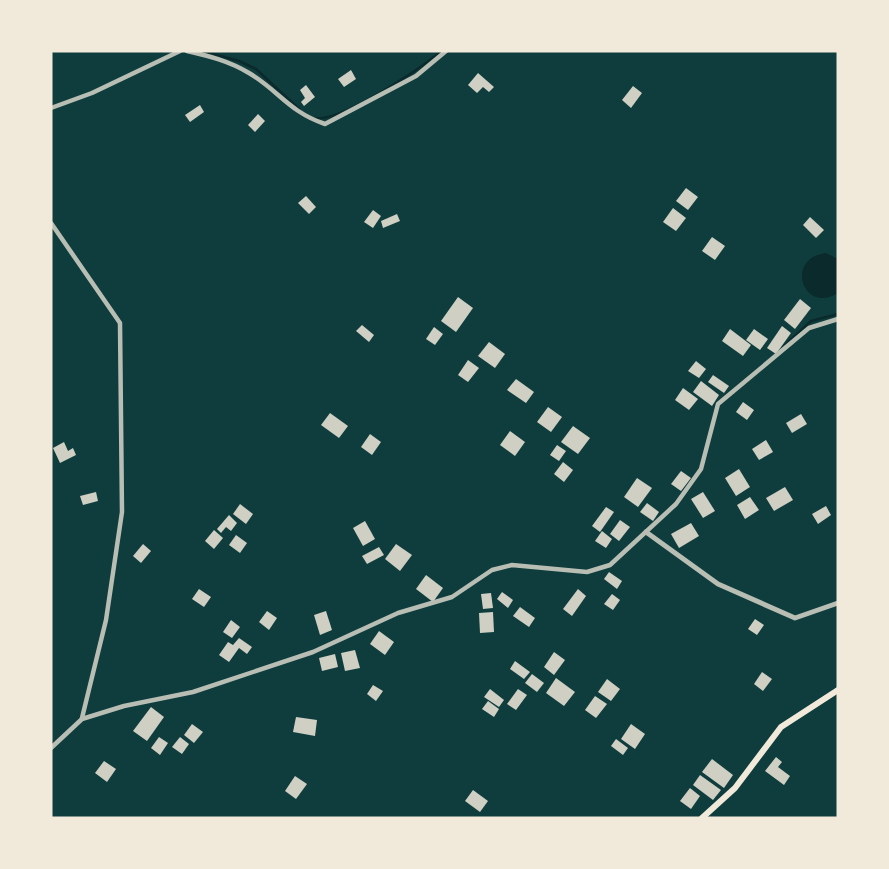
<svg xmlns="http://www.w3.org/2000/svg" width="889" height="869" viewBox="0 0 889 869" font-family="'Alegreya Sans',sans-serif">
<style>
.water{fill:#0a2a2b}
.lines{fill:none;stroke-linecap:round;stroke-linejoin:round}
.stream{stroke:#0a2a2b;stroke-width:2.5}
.building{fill:#cfcfc3}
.minor{stroke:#b8beb3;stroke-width:4.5}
.tertiary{stroke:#b8beb3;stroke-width:5}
.secondary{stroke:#f1e9da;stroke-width:6}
</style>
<rect width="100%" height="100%" fill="#0f3d3e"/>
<!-- water -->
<path class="water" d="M826,253L838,259V293C803,315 784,258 826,253Z"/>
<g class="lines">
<!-- stream -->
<g class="stream">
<polyline points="203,51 239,61 256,69 299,109"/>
<path d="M314,118C341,123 419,69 442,51"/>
<polyline points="783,347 811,321 838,314"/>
</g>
</g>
<!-- building -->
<g class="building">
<polygon points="351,70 356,79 344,87 338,79"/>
<polygon points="478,73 494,87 489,92 483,87 477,93 468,85"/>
<polygon points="306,85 315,97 304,106 301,102 305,98 300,90"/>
<polygon points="633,86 642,93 631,108 622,100"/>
<polygon points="200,105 204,112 190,122 185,115"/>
<polygon points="258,114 265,121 255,132 248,125"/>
<polygon points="686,188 698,197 688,210 676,201"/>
<polygon points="306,196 316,207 309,214 298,203"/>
<polygon points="673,208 686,218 676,231 663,222"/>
<polygon points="373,210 381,216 373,228 364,222"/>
<polygon points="397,214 400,221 383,228 381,221"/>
<polygon points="810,217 824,230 816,238 803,225"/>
<polygon points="712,237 725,246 715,260 702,251"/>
<polygon points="458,297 473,308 456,332 441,321"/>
<polygon points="800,299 811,308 795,329 784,320"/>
<polygon points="362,325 374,335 369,342 356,331"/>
<polygon points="782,326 791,333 776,354 767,348"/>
<polygon points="434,327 443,334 435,345 426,339"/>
<polygon points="730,329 751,345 743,356 722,341"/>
<polygon points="754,329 768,339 760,350 746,340"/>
<polygon points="489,342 505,354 495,368 478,356"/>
<polygon points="468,360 479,368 468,382 458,375"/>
<polygon points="696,361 706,369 699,378 688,371"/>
<polygon points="713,375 729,386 724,393 708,382"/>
<polygon points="516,379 534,392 526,403 507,390"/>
<polygon points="701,381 719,395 712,406 693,392"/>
<polygon points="683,388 698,399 689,410 675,400"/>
<polygon points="743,402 754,410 747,420 736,412"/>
<polygon points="548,407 562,417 551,432 537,422"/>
<polygon points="330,413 348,426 339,438 321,425"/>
<polygon points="801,414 807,424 792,433 786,423"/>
<polygon points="573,426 590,438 578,454 561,442"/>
<polygon points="510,431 525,442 515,456 500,445"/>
<polygon points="370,434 381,442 372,455 361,447"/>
<polygon points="766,440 773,452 759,460 752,449"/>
<polygon points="64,442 68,451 73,448 76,455 60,463 53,448"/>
<polygon points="557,445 566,451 559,461 550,455"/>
<polygon points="563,462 573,470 564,482 554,474"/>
<polygon points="739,469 750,487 736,496 725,478"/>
<polygon points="681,471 691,478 681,491 671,484"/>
<polygon points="637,478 652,488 638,507 624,497"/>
<polygon points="785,487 793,500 774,511 766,498"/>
<polygon points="96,492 98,501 83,505 80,496"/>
<polygon points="703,492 715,511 703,518 691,499"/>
<polygon points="750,497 759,510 745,519 737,505"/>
<polygon points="647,503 659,512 653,521 640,512"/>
<polygon points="240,504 253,514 246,524 233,514"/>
<polygon points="826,506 831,515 818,524 812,514"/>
<polygon points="606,507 614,512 600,532 592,526"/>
<polygon points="229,515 237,523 231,531 226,527 221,533 217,529"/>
<polygon points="620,520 630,527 619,541 610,534"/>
<polygon points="365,521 375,539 363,546 353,528"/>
<polygon points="691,523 699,536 679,548 671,534"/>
<polygon points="214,530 223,538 214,549 205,541"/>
<polygon points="602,531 612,539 606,548 595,541"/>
<polygon points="236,535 247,543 240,553 229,545"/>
<polygon points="143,544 151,551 141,563 133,556"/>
<polygon points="396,544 412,555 400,571 385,559"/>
<polygon points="379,547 384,555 367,564 362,556"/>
<polygon points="609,572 622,581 617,589 604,579"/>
<polygon points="426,575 443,588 433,602 416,589"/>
<polygon points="199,589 211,597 204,607 192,599"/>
<polygon points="578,589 586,596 572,616 563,609"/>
<polygon points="502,592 513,600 508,608 497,599"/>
<polygon points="491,593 493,608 483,609 481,594"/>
<polygon points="612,594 620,600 613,610 604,604"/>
<polygon points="520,607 535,618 529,627 513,616"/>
<polygon points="267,611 277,618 269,630 259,622"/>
<polygon points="326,611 332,630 320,635 314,615"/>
<polygon points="493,612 494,632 480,633 479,613"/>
<polygon points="755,619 764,625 757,635 748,629"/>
<polygon points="231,620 240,627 232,638 223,632"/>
<polygon points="379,631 394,642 385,655 370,644"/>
<polygon points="239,638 252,647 247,654 239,648 229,662 219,655 228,642 233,645"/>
<polygon points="355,650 360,668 345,671 341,653"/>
<polygon points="554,652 565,660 554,675 544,667"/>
<polygon points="335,654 338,667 322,671 319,658"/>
<polygon points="515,661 530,672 524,679 510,669"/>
<polygon points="762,672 772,679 763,691 754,684"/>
<polygon points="532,674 544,683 537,692 525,683"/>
<polygon points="556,678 575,692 564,706 546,693"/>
<polygon points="607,679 620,689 611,701 598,692"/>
<polygon points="373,685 383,691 376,701 367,694"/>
<polygon points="490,689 504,700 499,707 484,697"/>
<polygon points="518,689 527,695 516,710 507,704"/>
<polygon points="595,696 607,704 596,718 585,710"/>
<polygon points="488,701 499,709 494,717 482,709"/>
<polygon points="151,707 164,717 147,741 133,731"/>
<polygon points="296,717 317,720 315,736 293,732"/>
<polygon points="192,724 203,732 194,743 184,735"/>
<polygon points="631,724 645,734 635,749 621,739"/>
<polygon points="159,737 168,743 160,755 151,748"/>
<polygon points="180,737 189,744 182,754 172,747"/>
<polygon points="616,739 628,748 623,755 611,746"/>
<polygon points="776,757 782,762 778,767 790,776 784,785 765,771"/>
<polygon points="712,759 733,775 724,788 702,772"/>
<polygon points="104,761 116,769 107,782 95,773"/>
<polygon points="700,775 721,790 713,800 693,785"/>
<polygon points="295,776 307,784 296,799 285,791"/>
<polygon points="690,788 700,796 691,809 680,801"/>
<polygon points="473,790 488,801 480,812 465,801"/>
</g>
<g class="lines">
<!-- minor -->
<g class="minor">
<path d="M187,51C209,56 229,61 249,73C278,90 289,112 325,124L416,76L446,51"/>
<polyline points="51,108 92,93 180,51"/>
<polyline points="51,223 120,323 122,512 106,620 82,718"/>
<polyline points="51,748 82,719 124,706 193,692 313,652 398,613 452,597 492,570 512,565 587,572 610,565 676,504 701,469 718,404 809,328 838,319"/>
</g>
<!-- tertiary -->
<polyline class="tertiary" points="646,532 718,584 795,618 838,603"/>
<!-- secondary -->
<polyline class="secondary" points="702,818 735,788 781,727 838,690"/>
</g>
<!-- border -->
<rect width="889" height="869" fill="none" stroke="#f1e9da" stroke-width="105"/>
</svg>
